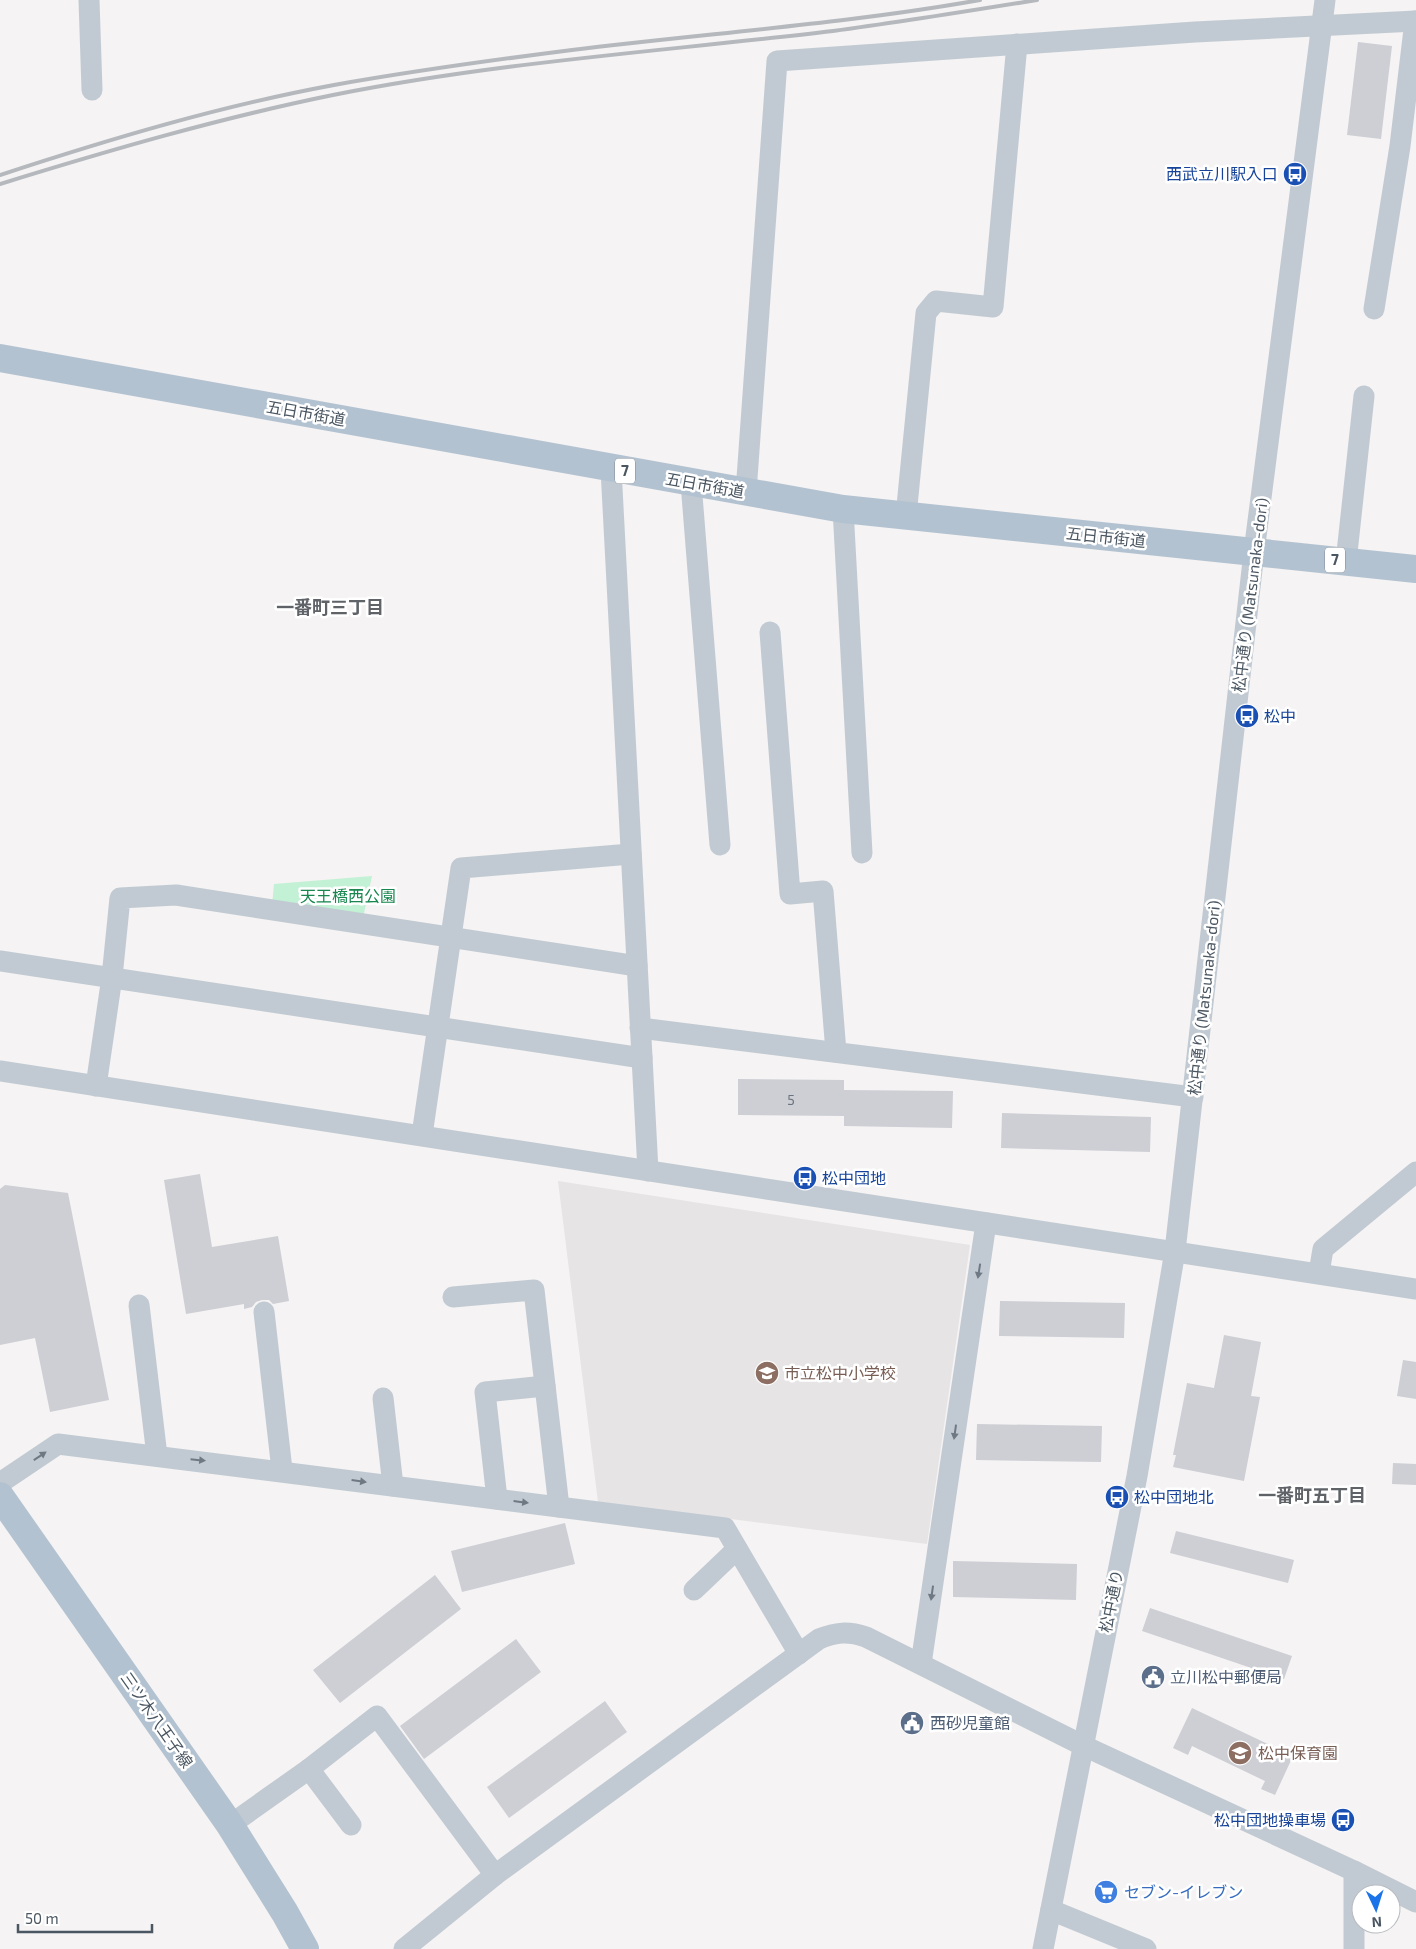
<svg xmlns="http://www.w3.org/2000/svg" width="1416" height="1949" viewBox="0 0 1416 1949" font-family="'Exo 2','Noto Sans JP',sans-serif">
<style>
.education{fill:#e6e4e5}
.green{fill:#c3f1d5}
.building{fill:#cdcfd5}
.lines{fill:none;stroke-linecap:round;stroke-linejoin:round}
.minor{stroke:#c1cad2;stroke-width:21}
.major{stroke:#b3c2d1;stroke-width:28}
.rail{stroke:#b5b8bd;stroke-width:4}
.oneway{fill:#6e7983}
.labels{text-anchor:middle;stroke-width:5;stroke-linejoin:round;paint-order:stroke}
.number-label{font-size:14px;fill:#6b747e}
.shield{fill:#fff;stroke:#808990;stroke-width:1}
.shield-label{font-size:15px;font-weight:bold;fill:#4a5661}
.transit-label{font-size:16px;fill:#164399;stroke:#fff;text-anchor:start}
.street-label{font-size:16px;fill:#4a5661;stroke:#fff}
.park-label{font-size:16px;fill:#17864f;stroke:#fff}
.education-label{font-size:16px;fill:#785e54;stroke:#fff;text-anchor:start}
.service-label{font-size:16px;fill:#4e5e75;stroke:#fff;text-anchor:start}
.shop-label{font-size:16px;fill:#366cbe;stroke:#fff;text-anchor:start}
.neighbourhood-label{font-size:18px;font-weight:bold;fill:#5f6368;stroke:#fff}
</style>
<rect width="100%" height="100%" fill="#f5f3f3"/>
<!-- education -->
<polygon class="education" points="558,1181 970,1245 927,1544 598,1502"/>
<!-- green -->
<polygon class="green" points="372,876 363,918 272,905 274,884"/>
<!-- building -->
<g class="building">
<polygon points="1358,42 1392,46 1381,139 1347,135"/>
<polygon points="738,1079 844,1080 844,1090 953,1091 952,1128 844,1126 844,1116 738,1115"/>
<polygon points="1002,1113 1151,1117 1150,1152 1001,1148"/>
<polygon points="200,1174 212,1247 278,1236 289,1301 273,1304 269,1300 262,1300 256,1302 252,1307 244,1309 244,1304 186,1314 164,1180"/>
<polygon points="5,1185 68,1193 109,1400 50,1412 35,1338 0,1345 0,1189"/>
<polygon points="1000,1301 1125,1303 1124,1338 999,1336"/>
<polygon points="1224,1335 1261,1342 1251,1396 1260,1397 1244,1481 1173,1467 1176,1455 1173,1455 1187,1383 1214,1388"/>
<polygon points="1403,1360 1416,1362 1416,1399 1397,1396"/>
<polygon points="977,1424 1102,1426 1101,1462 976,1460"/>
<polygon points="1393,1463 1416,1464 1416,1485 1392,1484"/>
<polygon points="565,1523 575,1564 462,1592 451,1551"/>
<polygon points="1176,1531 1294,1560 1288,1583 1170,1553"/>
<polygon points="953,1561 1077,1564 1076,1600 953,1597"/>
<polygon points="435,1575 461,1609 340,1703 313,1670"/>
<polygon points="1150,1608 1292,1656 1284,1679 1142,1631"/>
<polygon points="516,1639 541,1672 424,1759 400,1726"/>
<polygon points="605,1701 627,1732 509,1818 487,1787"/>
<polygon points="1192,1708 1293,1756 1275,1795 1261,1789 1265,1781 1192,1746 1188,1755 1173,1748"/>
</g>
<g class="lines">
<!-- minor -->
<g class="minor">
<polyline points="89,0 92,90"/>
<polyline points="1374,309 1400,146 1415,21"/>
<polyline points="611,469 648,1171"/>
<polyline points="691,483 720,845"/>
<polyline points="746,492 777,61 1195,32 1416,21"/>
<polyline points="843,509 862,853"/>
<polyline points="906,516 926,313 936,301 993,307 1017,44"/>
<polyline points="1346,562 1364,396"/>
<polyline points="770,632 790,894 823,891 836,1052"/>
<polyline points="0,961 642,1058"/>
<polyline points="640,1028 1193,1097"/>
<polyline points="0,1071 1416,1289"/>
<polyline points="96,1086 112,977 120,898 176,895 637,966"/>
<polyline points="422,1135 461,868 631,854"/>
<polyline points="1319,1273 1323,1249 1416,1172"/>
<polyline points="453,1297 534,1290 559,1507"/>
<polyline points="139,1305 157,1456"/>
<polyline points="264,1312 282,1470"/>
<polyline points="383,1398 393,1486"/>
<path d="M0,1483L58,1444C280,1470 502,1500 725,1528L799,1654"/>
<polyline points="497,1499 485,1392 545,1386"/>
<polyline points="694,1590 737,1549"/>
<polyline points="921,1664 986,1223"/>
<polyline points="309,1769 351,1825"/>
<polyline points="230,1825 309,1769 377,1716 495,1875"/>
<polyline points="1051,1910 1146,1949"/>
<path d="M404,1949L495,1875L819,1639C836,1632 848,1631 866,1637L1084,1746L1354,1871L1416,1902"/>
<polyline points="1043,1949 1137,1476 1175,1251 1254,552 1325,0"/>
<polyline points="1354,1949 1354,1871"/>
</g>
<!-- major -->
<g class="major">
<polyline points="0,358 843,509 1416,569"/>
<polyline points="0,1496 230,1825 285,1913 305,1949"/>
</g>
<!-- rail -->
<g class="rail">
<path d="M0,175C110,139 220,106 334,85C413,71 493,60 572,50C708,33 845,24 980,0"/>
<path d="M0,184C110,150 220,118 333,95C498,62 666,51 833,31C901,22 969,11 1037,0"/>
</g>
</g>
<!-- one-way arrows -->
<defs><path id="oneway-solid" d="M-6-.8H1V-3.2L6.5 0L1 3.2V.8H-6Z" transform="scale(1.25)"/></defs>
<g class="oneway">
<use href="#oneway-solid" transform="translate(979 1271) rotate(99)"/>
<use href="#oneway-solid" transform="translate(955 1432) rotate(98)"/>
<use href="#oneway-solid" transform="translate(40 1456) rotate(-34)"/>
<use href="#oneway-solid" transform="translate(198 1460) rotate(6)"/>
<use href="#oneway-solid" transform="translate(359 1481) rotate(8)"/>
<use href="#oneway-solid" transform="translate(521 1502) rotate(7)"/>
<use href="#oneway-solid" transform="translate(932 1593) rotate(98)"/>
</g>
<!-- icons -->
<defs>
<g id="bus-disc" transform="scale(1.25)"><circle r="9.5" fill="#1a4fb4" stroke="#fff"/><path d="M-5-6H5V4H4V6H2V4H-2V6H-4V4H-5ZM-3.5-4V0h7V-4ZM-3.5 1.2v1.5H-2V1.2ZM2 1.2v1.5H3.5V1.2Z" fill="#fff"/></g>
<g id="school-disc" transform="scale(1.25)"><circle r="9.5" fill="#8d6e63" stroke="#fff"/><path d="M0-5L7-2L0 1L-7-2ZM-4 1L0 2.5L4 1V4Q0 6-4 4Z" fill="#fff"/></g>
<g id="civic-disc" transform="scale(1.25)"><circle r="9.5" fill="#5c6f8a" stroke="#fff"/><path d="M-.6-6.5H3V-4.5H.6V-3L4-1V1h2V6H-6V1h2V-1L-.6-3ZM-1.2 2.5V6h2.4V2.5Z" fill="#fff"/></g>
<g id="supermarket-disc" transform="scale(1.25)"><circle r="9.5" fill="#3f7fe0" stroke="#fff"/><path d="M-6-5.5h2.5l.6 2H6L4.5 2H-2.5L-4.4-4H-6ZM-1.5 3.2a1.3 1.3 0 1 0 .1 0ZM3 3.2a1.3 1.3 0 1 0 .1 0Z" fill="#fff"/></g>
</defs>
<g fill-rule="evenodd">
<use href="#bus-disc" x="1295" y="174"/>
<use href="#bus-disc" x="1247" y="716"/>
<use href="#bus-disc" x="805" y="1178"/>
<use href="#school-disc" x="767" y="1373"/>
<use href="#bus-disc" x="1117" y="1497"/>
<use href="#civic-disc" x="1153" y="1677"/>
<use href="#civic-disc" x="912" y="1723"/>
<use href="#school-disc" x="1240" y="1753"/>
<use href="#bus-disc" x="1343" y="1820"/>
<use href="#supermarket-disc" x="1106" y="1892"/>
</g>
<g class="labels">
<!-- number labels -->
<g class="number-label">
<text x="791" y="1105">5</text>
</g>
<!-- shield labels -->
<g class="shield">
<rect x="615" y="458.5" width="20" height="25" rx="4"/>
<rect x="1325" y="547.5" width="20" height="25" rx="4"/>
</g>
<g class="shield-label">
<text x="625" y="476">7</text>
<text x="1335" y="565">7</text>
</g>
<!-- transit labels -->
<g class="transit-label">
<text x="1278" y="180" text-anchor="end">西武立川駅入口</text>
<text x="1264" y="722">松中</text>
<text x="822" y="1184">松中団地</text>
<text x="1134" y="1503">松中団地北</text>
<text x="1326" y="1826" text-anchor="end">松中団地操車場</text>
</g>
<!-- street labels -->
<g class="street-label">
<text transform="translate(306 413) rotate(10)" y="6">五日市街道</text>
<text transform="translate(705 485) rotate(10)" y="6">五日市街道</text>
<text transform="translate(1106 537) rotate(6)" y="6">五日市街道</text>
<text transform="translate(1250 595) rotate(-83)" y="6">松中通り (Matsunaka-dori)</text>
<text transform="translate(1204 998) rotate(-84)" y="6">松中通り (Matsunaka-dori)</text>
<text transform="translate(1111 1601) rotate(-79)" y="6">松中通り</text>
<text transform="translate(157 1720) rotate(55)" y="6">三ツ木八王子線</text>
</g>
<!-- park labels -->
<g class="park-label">
<text x="348" y="902">天王橋西公園</text>
</g>
<!-- education labels -->
<g class="education-label">
<text x="784" y="1379">市立松中小学校</text>
<text x="1258" y="1759">松中保育園</text>
</g>
<!-- service labels -->
<g class="service-label">
<text x="1170" y="1683">立川松中郵便局</text>
<text x="930" y="1729">西砂児童館</text>
</g>
<!-- shop labels -->
<g class="shop-label">
<text x="1124" y="1898">セブン-イレブン</text>
</g>
<!-- neighbourhood labels -->
<g class="neighbourhood-label">
<text x="330" y="614">一番町三丁目</text>
<text x="1312" y="1502">一番町五丁目</text>
</g>
</g>
<!-- north arrow -->
<g transform="translate(1376 1909) rotate(176)"><circle r="24" fill="#ffffff" stroke="#b7bbc0"/>
<path d="M0-4L9 19L0 12L-9 19Z" fill="#1a73e8"/>
<text y="-8" font-size="14" font-weight="bold" text-anchor="middle" fill="#4a5661">N</text>
</g>
<!-- scale -->
<path d="M18 1924v8h134v-8" fill="none" stroke="#4a5661" stroke-width="2.5"/>
<text x="25" y="1924" font-size="15" fill="#4a5661" stroke="#ffffff" stroke-width="4" paint-order="stroke">50 m</text>
</svg>
